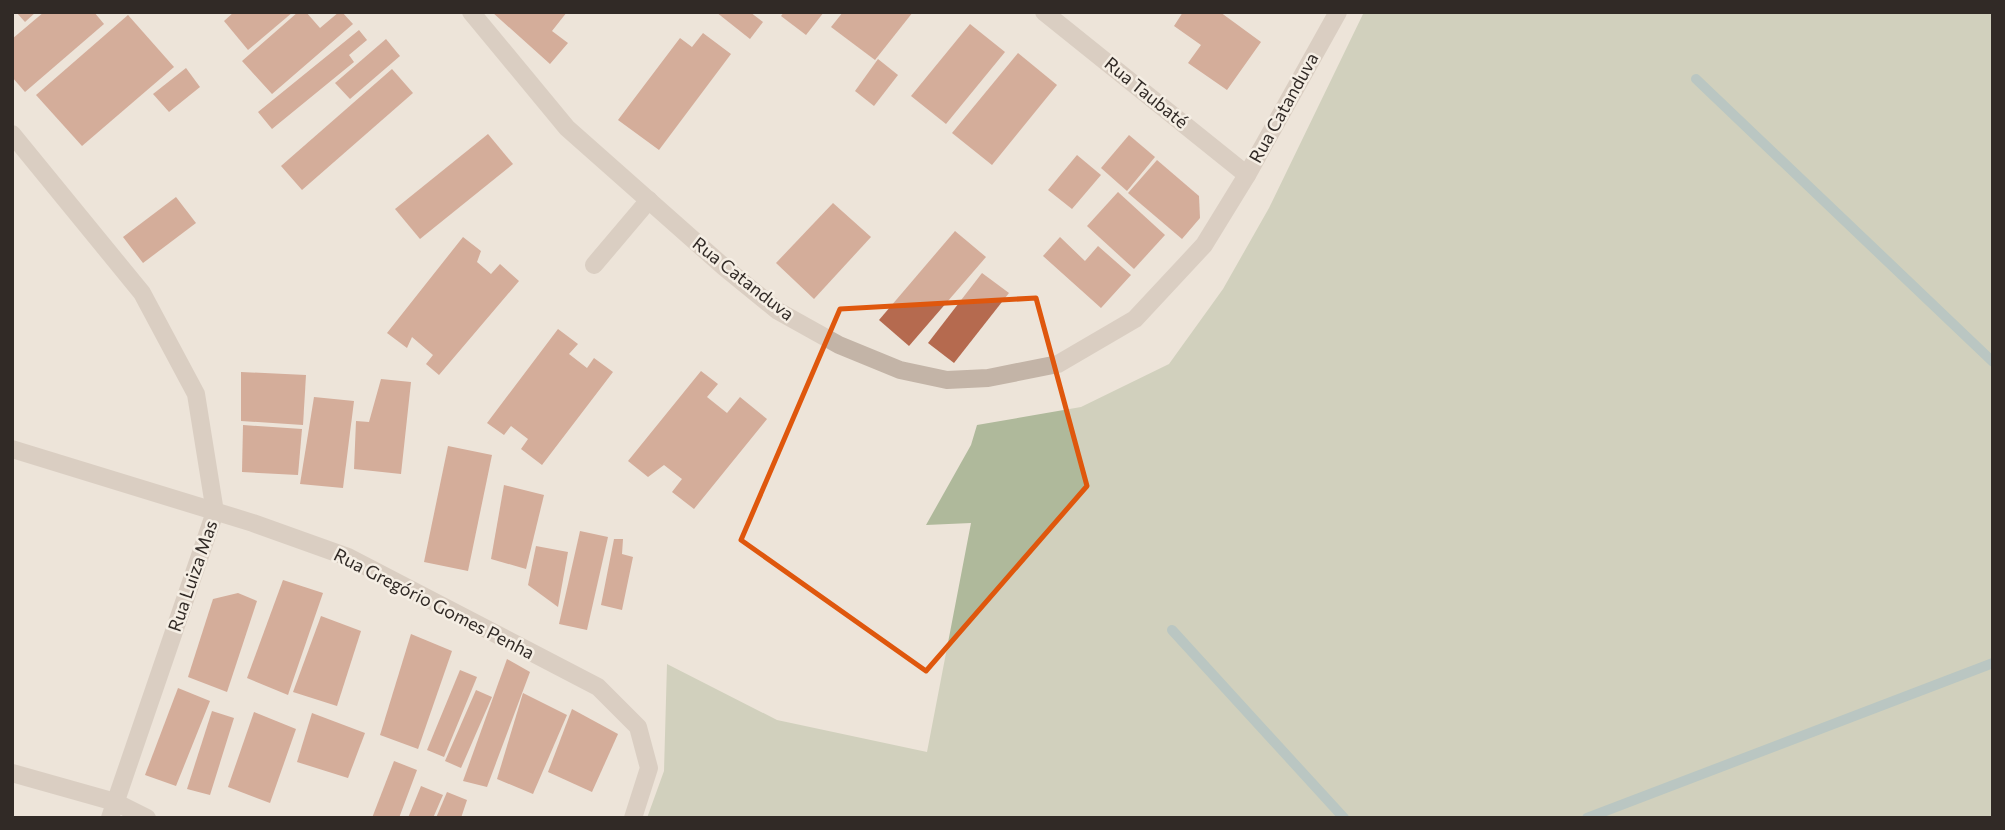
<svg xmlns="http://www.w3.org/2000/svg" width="2005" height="830" viewBox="0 0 2005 830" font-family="Commissioner,sans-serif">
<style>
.green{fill:#afb99b}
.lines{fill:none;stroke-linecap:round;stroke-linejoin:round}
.stream{stroke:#7ca3a6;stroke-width:10}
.building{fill:#b56a4f}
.service{stroke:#c3b4a7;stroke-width:18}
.minor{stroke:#c3b4a7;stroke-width:18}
.marked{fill:none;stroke:#df570d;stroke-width:5;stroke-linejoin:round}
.labels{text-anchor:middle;stroke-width:5;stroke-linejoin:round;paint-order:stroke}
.street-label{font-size:18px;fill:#312a26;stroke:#f5eee4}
</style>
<rect width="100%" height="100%" fill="#ede4d9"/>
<!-- green -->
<polygon class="green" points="1364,12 1993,12 1993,818 647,818 664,771 667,664 777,720 927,752 971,523 926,525 971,445 977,425 1081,407 1169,364 1223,289 1269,208"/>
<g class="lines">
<!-- stream -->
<g class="stream">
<polyline points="1696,79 1993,362"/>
<polyline points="1172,630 1344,818"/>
<polyline points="1587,818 1993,663"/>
</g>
</g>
<!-- building -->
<g class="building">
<polygon points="16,12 36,12 25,22"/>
<polygon points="44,12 94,12 104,24 25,92 12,77 12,39"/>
<polygon points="234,12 293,12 248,50 224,21"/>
<polygon points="298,12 306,12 320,28 339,12 342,12 353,24 272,94 242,61"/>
<polygon points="492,12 567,12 552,31 568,43 550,64"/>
<polygon points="716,12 750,12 763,22 750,39"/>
<polygon points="784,12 824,12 806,35 781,16"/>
<polygon points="843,12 913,12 875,60 831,27"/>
<polygon points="1183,12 1220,12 1261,42 1227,90 1188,63 1201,45 1174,26"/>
<polygon points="128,15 174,67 82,146 36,95"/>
<polygon points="970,24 1005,52 946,124 911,96"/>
<polygon points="359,30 367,40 349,55 354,62 272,129 258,112"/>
<polygon points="703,33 731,54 659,150 618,120 680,38 692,47"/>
<polygon points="386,39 400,56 350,99 335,83"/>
<polygon points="1018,53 1057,85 992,165 952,133"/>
<polygon points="878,59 898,75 874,106 855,91"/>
<polygon points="186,68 200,87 169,112 153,94"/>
<polygon points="392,69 413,93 302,190 281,166"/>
<polygon points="488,134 513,164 420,239 395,209"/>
<polygon points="1129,135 1155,157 1127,191 1101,168"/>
<polygon points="1077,155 1101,175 1072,209 1048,190"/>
<polygon points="1157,160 1199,196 1200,218 1182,239 1128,193"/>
<polygon points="1118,192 1165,235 1134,269 1087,226"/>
<polygon points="176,197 196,223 143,263 123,237"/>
<polygon points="833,203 871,237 814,299 776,263"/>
<polygon points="955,231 986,257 909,346 879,320"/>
<polygon points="463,237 481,251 477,262 491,274 500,264 519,281 439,375 426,364 433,355 412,337 407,348 387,333"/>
<polygon points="1060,237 1085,261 1098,246 1131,275 1101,308 1043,256"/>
<polygon points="982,273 1009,293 954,363 928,343"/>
<polygon points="558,329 578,344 569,354 587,368 594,358 613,372 542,465 521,449 528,439 511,426 504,435 487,423"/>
<polygon points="701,371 718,384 707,397 727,413 740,397 767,419 694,509 672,492 682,479 664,465 648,477 628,461"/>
<polygon points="241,372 306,375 303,425 241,421"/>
<polygon points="381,379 411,382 401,474 354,469 356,421 369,422"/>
<polygon points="314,397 354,401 343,488 300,484"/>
<polygon points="243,425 302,429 298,475 242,472"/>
<polygon points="448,446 492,455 468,571 424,562"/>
<polygon points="504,485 544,495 526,569 491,559"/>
<polygon points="580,531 608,537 587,630 559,624"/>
<polygon points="614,539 623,539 622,554 633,557 622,610 601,605"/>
<polygon points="536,546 568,552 558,607 528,585"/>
<polygon points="283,580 323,593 288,695 247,678"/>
<polygon points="238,593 257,601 227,692 188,677 213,599"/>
<polygon points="321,616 361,631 337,706 293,692"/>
<polygon points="411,634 452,651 418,749 380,735"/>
<polygon points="507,659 530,672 487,787 463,781"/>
<polygon points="460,670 477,677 444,757 427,750"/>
<polygon points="178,688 210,701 176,786 145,775"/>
<polygon points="476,690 492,697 461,768 445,761"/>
<polygon points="523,693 567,715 533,794 497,779"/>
<polygon points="572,709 618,734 592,792 548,772"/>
<polygon points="212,711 234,718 210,795 187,789"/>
<polygon points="254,712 296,729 270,803 228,787"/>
<polygon points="312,713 365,733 348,778 297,762"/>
<polygon points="394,761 417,770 399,818 372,818"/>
<polygon points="421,786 443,795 433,818 408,818"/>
<polygon points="447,792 467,800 461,818 436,818"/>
</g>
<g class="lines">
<!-- service -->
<polyline class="service" points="594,265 649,200"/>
<!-- minor -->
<g class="minor">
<polyline points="471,12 567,128 724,267 778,311 839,345 900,370 947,380 988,378 1058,364 1135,319 1204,245 1247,175 1338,12"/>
<polyline points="1044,12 1247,175"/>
<polyline points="12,134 142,293 196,394 215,512 110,818"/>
<polyline points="12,449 253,523 348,557 598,687 638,727 649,768 633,818"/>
<polyline points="12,773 115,802 147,818"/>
</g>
</g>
<!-- marked area -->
<path d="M0 0H2005V830H0ZM1036,298L1087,486L926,671L741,540L840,309Z" fill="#ede4d9" fill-opacity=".55" fill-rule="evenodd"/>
<path class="marked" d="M1036,298L1087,486L926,671L741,540L840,309Z"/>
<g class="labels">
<!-- street labels -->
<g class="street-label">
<text transform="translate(1146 93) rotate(39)" y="6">Rua Taubaté</text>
<text transform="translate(1284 108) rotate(-61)" y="6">Rua Catanduva</text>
<text transform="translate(743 279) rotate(38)" y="6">Rua Catanduva</text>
<text transform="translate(193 576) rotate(-71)" y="6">Rua Luiza Mas</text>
<text transform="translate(434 604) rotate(27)" y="6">Rua Gregório Gomes Penha</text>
</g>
</g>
<!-- border -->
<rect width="2005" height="830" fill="none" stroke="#312a26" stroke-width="28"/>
</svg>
